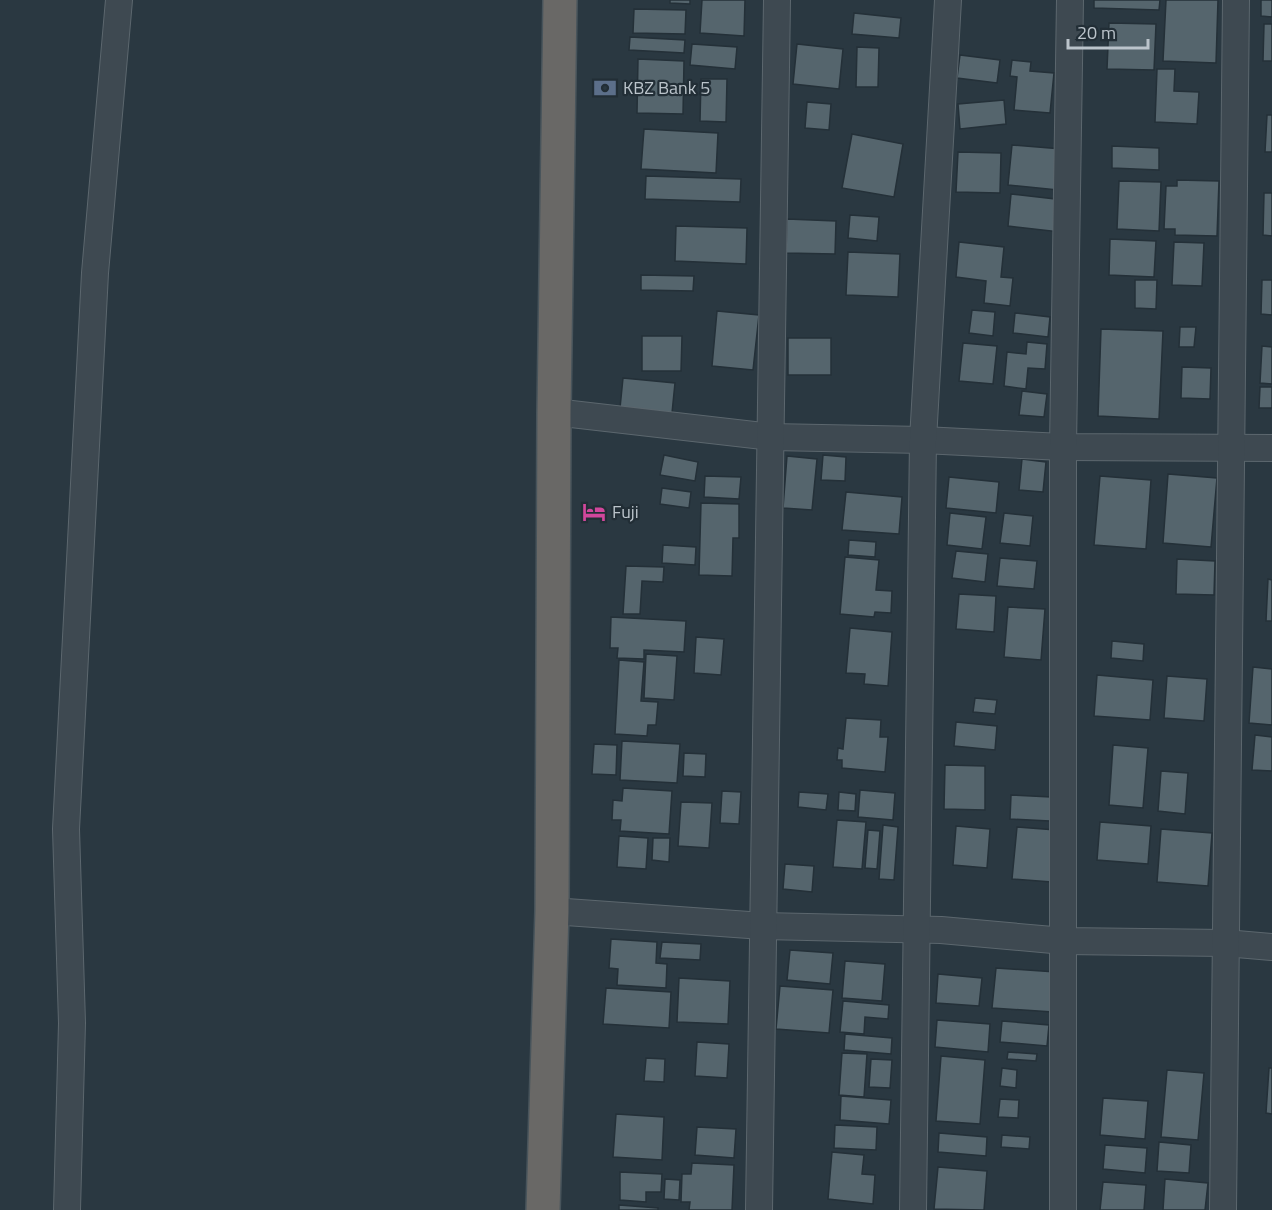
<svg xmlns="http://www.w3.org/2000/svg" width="1272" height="1210" viewBox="0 0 1272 1210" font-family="'Titillium Web',sans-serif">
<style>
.building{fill:#55656d;stroke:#243038;stroke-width:1.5}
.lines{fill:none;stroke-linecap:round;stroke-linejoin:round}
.minor-casing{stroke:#5c676e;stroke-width:28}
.trunk-casing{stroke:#48545b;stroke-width:36}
.minor{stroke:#3e4951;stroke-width:26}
.trunk{stroke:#696866;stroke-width:33}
.labels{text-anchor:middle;stroke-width:4.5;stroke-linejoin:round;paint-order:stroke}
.poi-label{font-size:18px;fill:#bbc4cb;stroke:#222e36;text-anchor:start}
</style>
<rect width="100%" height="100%" fill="#2a3841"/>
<!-- building -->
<g class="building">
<polygon points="670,0 690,0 690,4 670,3"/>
<polygon points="702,0 745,0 744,36 700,33"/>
<polygon points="1094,0 1160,0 1159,10 1094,8"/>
<polygon points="1166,0 1218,0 1216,63 1163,61"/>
<polygon points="1261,0 1272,0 1272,17 1261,16"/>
<polygon points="634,9 686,10 685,34 633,33"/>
<polygon points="854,13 901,18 899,38 852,34"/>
<polygon points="1109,23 1156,24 1154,70 1107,69"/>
<polygon points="1264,24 1272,24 1272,61 1263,61"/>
<polygon points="630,37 685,40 684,53 629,50"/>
<polygon points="692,44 737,47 735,69 690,65"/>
<polygon points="797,44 843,49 839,89 793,84"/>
<polygon points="857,47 879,48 878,87 856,87"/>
<polygon points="960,55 1000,60 997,83 957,78"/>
<polygon points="638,59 684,61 683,114 637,113"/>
<polygon points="1012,60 1031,62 1030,71 1054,73 1050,113 1014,110 1017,77 1010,76"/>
<polygon points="1157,69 1175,69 1174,91 1199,92 1197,124 1155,122"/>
<polygon points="701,79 727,79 726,122 700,121"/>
<polygon points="1004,100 1006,124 960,129 958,104"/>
<polygon points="807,102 831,104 829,130 805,128"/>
<polygon points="1267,115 1272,115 1272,152 1265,152"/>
<polygon points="644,129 718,133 716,173 641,169"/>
<polygon points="852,134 903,144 894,197 842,188"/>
<polygon points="1012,145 1062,149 1058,190 1008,185"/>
<polygon points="1112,146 1159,148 1159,170 1112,168"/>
<polygon points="958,152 1001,153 1000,193 956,192"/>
<polygon points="646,176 741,179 740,202 645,199"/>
<polygon points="1177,180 1219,181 1217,236 1175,235 1175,229 1164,229 1166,186 1177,186"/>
<polygon points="1119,181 1161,182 1159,231 1117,229"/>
<polygon points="1264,193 1272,193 1272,236 1263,235"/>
<polygon points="1011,194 1064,200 1060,232 1008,226"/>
<polygon points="850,215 879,217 877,241 848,238"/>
<polygon points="787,219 836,221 835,254 786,253"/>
<polygon points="676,226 747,228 746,264 675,261"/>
<polygon points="1110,239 1156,241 1154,277 1109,275"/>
<polygon points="959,242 1004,247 1001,277 1013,278 1010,306 984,303 986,281 956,277"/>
<polygon points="1174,242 1204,243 1202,286 1172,285"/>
<polygon points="848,252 900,254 898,297 846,295"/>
<polygon points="641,275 694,276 693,291 641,290"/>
<polygon points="1135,280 1157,280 1156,309 1135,308"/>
<polygon points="1262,280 1272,280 1272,315 1261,314"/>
<polygon points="972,310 995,312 993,336 969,333"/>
<polygon points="717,311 759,315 753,370 712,366"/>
<polygon points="1015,313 1050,317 1048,337 1013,333"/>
<polygon points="1180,327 1196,327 1194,347 1179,347"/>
<polygon points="1101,329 1163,331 1159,419 1098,416"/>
<polygon points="642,336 682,336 681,371 642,371"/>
<rect x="788" y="338" width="43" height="37"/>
<polygon points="1027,342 1047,344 1045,369 1028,368 1026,389 1004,386 1007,352 1026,354"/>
<polygon points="963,343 997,346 993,384 959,381"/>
<polygon points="1262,346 1272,347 1272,384 1260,383"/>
<polygon points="1182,367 1211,368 1210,399 1181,398"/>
<polygon points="623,378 675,383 672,413 620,408"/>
<polygon points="1260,387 1272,387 1272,408 1259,408"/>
<polygon points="1022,391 1047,394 1044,417 1019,415"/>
<polygon points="664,455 698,462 695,481 660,475"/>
<polygon points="823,455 846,457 845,481 821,480"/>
<polygon points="787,456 817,459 812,510 783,508"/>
<polygon points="1022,459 1046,462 1043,492 1019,490"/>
<polygon points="1168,474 1217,478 1211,547 1163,543"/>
<polygon points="705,476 741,477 739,499 704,497"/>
<polygon points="1100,476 1151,480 1146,549 1094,545"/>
<polygon points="949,477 999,482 996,513 946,508"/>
<polygon points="662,488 691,492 689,508 660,504"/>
<polygon points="846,492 902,497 899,534 842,530"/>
<polygon points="701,503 739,504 739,538 733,538 732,576 699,575"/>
<polygon points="950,513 986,517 982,549 947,545"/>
<polygon points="1004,513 1033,516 1030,546 1000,543"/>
<polygon points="849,540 876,542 875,557 848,555"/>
<polygon points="663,545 696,547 695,565 662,563"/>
<polygon points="956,551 988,554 985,582 952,578"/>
<polygon points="845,557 879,560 876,590 892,591 891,613 875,612 874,617 840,614"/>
<polygon points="1000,558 1037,561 1034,589 997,586"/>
<polygon points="1177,559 1215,561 1214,595 1176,594"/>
<polygon points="626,566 664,567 663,582 642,581 640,614 623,614"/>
<polygon points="1268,579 1272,580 1272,621 1266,621"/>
<polygon points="959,594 996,596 994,632 956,629"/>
<polygon points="1008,607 1045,609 1041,660 1004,657"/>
<polygon points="611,617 686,621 684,652 644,650 644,659 617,658 618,648 610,648"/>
<polygon points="850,628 892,632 888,686 864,684 865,674 846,673"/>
<polygon points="696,637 724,639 721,675 694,673"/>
<polygon points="1112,641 1144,644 1143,661 1111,658"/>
<polygon points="646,654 677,656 674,700 644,698"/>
<polygon points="619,660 644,662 641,701 658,702 656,725 648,725 647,736 615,734"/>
<polygon points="1253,667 1272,669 1272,725 1249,723"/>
<polygon points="1097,675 1153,680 1150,720 1094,716"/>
<polygon points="1167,676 1207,679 1204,721 1164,718"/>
<polygon points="975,698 997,700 995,714 973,712"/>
<polygon points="846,718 881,720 880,737 888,737 885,772 842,768 842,760 837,760 838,748 843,749"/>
<polygon points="956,722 997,726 995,750 954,746"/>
<polygon points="1255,735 1272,737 1272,771 1252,770"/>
<polygon points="622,741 680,744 677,783 620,780"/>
<polygon points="594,744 617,745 616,775 592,774"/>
<polygon points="1113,745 1148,748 1143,808 1109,805"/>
<polygon points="684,753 706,754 705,777 683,776"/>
<polygon points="945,765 985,766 985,810 944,809"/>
<polygon points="1161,771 1188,773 1185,814 1158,811"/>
<polygon points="623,788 672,791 669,834 620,831 621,820 612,820 613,800 622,801"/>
<polygon points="860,790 895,793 893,820 858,817"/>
<polygon points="722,791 741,792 739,824 720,823"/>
<polygon points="799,792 828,794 826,810 798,807"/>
<polygon points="839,792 856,794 855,811 838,810"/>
<polygon points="1011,795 1051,797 1050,821 1010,819"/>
<polygon points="681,802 712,803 709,848 678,846"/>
<polygon points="837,820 866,822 862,869 833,867"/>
<polygon points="1100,822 1151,826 1148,864 1097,860"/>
<polygon points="883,825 898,827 894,880 879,879"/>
<polygon points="956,826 990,829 987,868 953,865"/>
<polygon points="1017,827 1056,830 1052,882 1012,879"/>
<polygon points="1161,829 1212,833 1208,886 1157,882"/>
<polygon points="868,830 880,831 877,869 865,868"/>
<polygon points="619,836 648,838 646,869 617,867"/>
<polygon points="653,838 670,838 669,862 652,860"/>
<polygon points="785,864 814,866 812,892 783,889"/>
<polygon points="611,939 657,942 656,963 667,964 666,988 617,985 618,969 609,968"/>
<polygon points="662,942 701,944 700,960 660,958"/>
<polygon points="790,950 833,953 830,984 787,980"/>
<polygon points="845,961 885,964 882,1001 842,998"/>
<polygon points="996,968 1056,972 1053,1012 992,1008"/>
<polygon points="938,974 982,978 979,1006 936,1003"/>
<polygon points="679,978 730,981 728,1024 677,1022"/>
<polygon points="780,986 833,990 829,1033 776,1029"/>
<polygon points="606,988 671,992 669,1028 603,1024"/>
<polygon points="843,1001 889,1005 888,1019 865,1017 864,1034 840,1032"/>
<polygon points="937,1020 990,1024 988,1052 935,1047"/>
<polygon points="1002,1021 1049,1025 1047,1046 1000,1042"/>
<polygon points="845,1034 892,1038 891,1054 844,1050"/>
<polygon points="697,1042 729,1044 727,1078 695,1076"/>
<polygon points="1008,1052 1037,1054 1036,1061 1007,1059"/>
<polygon points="842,1053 867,1054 864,1097 839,1095"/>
<polygon points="941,1056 985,1060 980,1124 936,1121"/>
<polygon points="646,1058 665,1059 664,1082 644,1081"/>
<polygon points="871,1059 892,1060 890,1088 869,1087"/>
<polygon points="1002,1068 1017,1070 1016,1088 1000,1086"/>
<polygon points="1269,1068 1272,1068 1272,1114 1266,1113"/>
<polygon points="1167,1070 1204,1073 1198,1140 1161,1137"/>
<polygon points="841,1096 891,1100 889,1124 840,1120"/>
<polygon points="1103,1098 1148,1101 1145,1139 1100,1135"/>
<polygon points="1000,1099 1019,1100 1018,1118 998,1117"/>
<polygon points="616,1114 664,1117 662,1160 613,1157"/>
<polygon points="835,1125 877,1127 876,1150 834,1148"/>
<polygon points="697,1127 736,1129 734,1158 695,1155"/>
<polygon points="939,1133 987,1137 986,1156 938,1152"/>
<polygon points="1002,1135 1030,1137 1029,1149 1001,1147"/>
<polygon points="1159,1142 1191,1145 1189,1173 1157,1171"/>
<polygon points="1105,1145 1147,1148 1145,1173 1103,1169"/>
<polygon points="832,1152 864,1155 862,1174 875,1175 873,1204 828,1199"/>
<polygon points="692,1163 734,1165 732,1210 689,1210 690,1202 681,1202 682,1174 691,1174"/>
<polygon points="938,1167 987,1171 984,1210 934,1209"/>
<polygon points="620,1172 662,1174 661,1192 646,1192 646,1202 620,1200"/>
<polygon points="665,1179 680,1180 679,1200 664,1199"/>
<polygon points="1165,1179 1208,1183 1205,1210 1163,1210"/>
<polygon points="1103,1182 1146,1185 1144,1210 1100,1210"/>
<polygon points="619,1205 658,1208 658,1210 619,1210"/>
</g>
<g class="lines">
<!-- minor casing -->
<g class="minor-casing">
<g id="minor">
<polyline points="554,412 771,437 923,440 1063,447 1272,448"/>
<polyline points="552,911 763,926 941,930 1064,941 1225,943 1272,947"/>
<polyline points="67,1210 72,1023 66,829 95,273 119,0"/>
<polyline points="759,1210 777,0"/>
<polyline points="913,1210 923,440 948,0"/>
<polyline points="1063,1210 1063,447 1070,0"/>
<polyline points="1223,1210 1236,0"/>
</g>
</g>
<!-- trunk casing -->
<g class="trunk-casing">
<polyline id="trunk" points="543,1210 552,911 554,412 560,0"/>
</g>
<!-- minor -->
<use href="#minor" class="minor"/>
<!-- trunk -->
<use href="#trunk" class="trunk"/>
</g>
<!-- icons -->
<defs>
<g id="bank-bare" transform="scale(1.8)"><path d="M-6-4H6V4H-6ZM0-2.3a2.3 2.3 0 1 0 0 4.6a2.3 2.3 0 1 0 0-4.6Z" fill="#5c6f8a" stroke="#222e36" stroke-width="2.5" paint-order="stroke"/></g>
<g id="hotel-bare" transform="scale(1.8)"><path d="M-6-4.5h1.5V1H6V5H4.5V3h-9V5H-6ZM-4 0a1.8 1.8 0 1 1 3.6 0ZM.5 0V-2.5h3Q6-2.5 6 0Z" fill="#d1479c" stroke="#222e36" stroke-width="2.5" paint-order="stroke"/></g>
</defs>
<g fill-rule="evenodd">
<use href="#bank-bare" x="605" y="88"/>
<use href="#hotel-bare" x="594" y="512"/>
</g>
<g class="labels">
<!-- poi labels -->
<g class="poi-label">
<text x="623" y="94">KBZ Bank 5</text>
<text x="612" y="518">Fuji</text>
</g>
</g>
<!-- scale -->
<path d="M1068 39v9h80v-9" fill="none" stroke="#bbc4cb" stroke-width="3"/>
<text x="1077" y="39" font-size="18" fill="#bbc4cb" stroke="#222e36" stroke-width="4.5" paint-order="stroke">20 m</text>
</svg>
